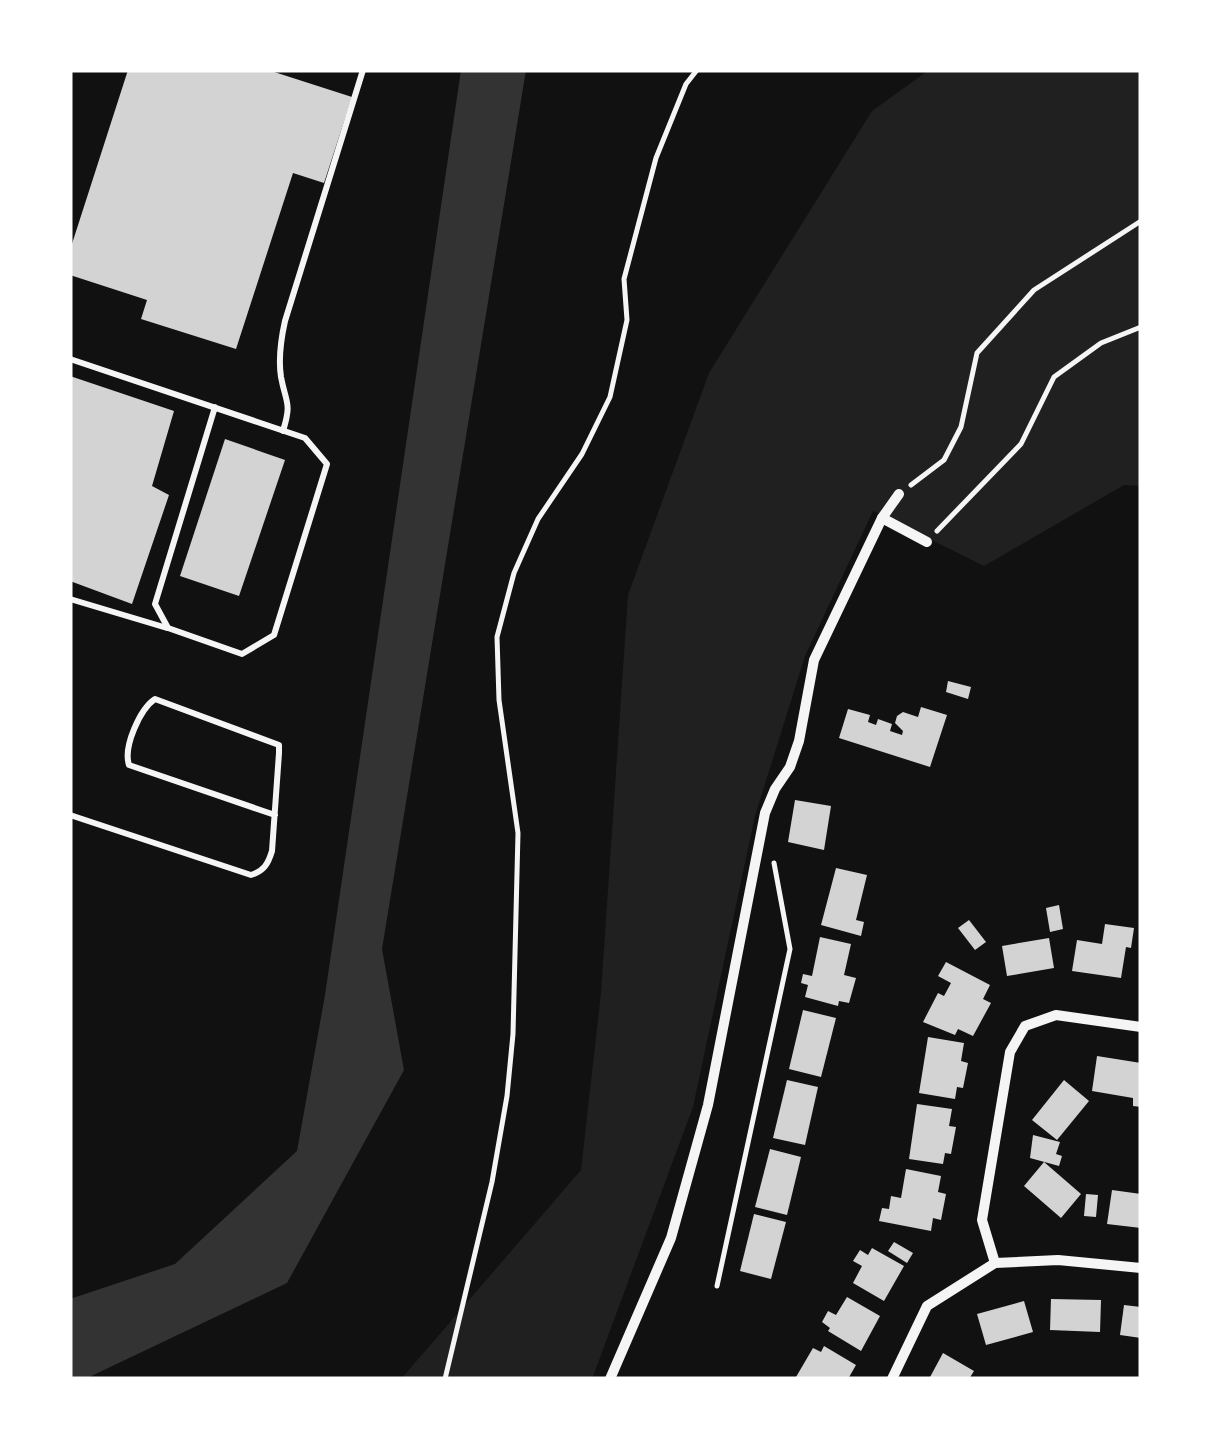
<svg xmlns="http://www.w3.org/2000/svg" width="1211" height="1449" viewBox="0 0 1211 1449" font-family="'Sofia Sans Condensed',sans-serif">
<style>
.green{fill:#202020}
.water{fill:#333}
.building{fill:#d3d3d3}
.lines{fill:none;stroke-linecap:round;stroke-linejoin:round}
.path{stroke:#f5f5f5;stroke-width:5}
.service{stroke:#f5f5f5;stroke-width:6}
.minor{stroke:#f5f5f5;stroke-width:10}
</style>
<rect width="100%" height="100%" fill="#111"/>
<!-- green -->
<polygon class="green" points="929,70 1141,70 1141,486 1124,485 984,566 873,511 805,656 755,816 693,1107 592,1379 401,1379 581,1170 601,993 628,595 709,373 872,111"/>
<!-- water -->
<polygon class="water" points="461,70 526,70 382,949 404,1070 287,1283 85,1379 70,1379 70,1299 175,1264 297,1151 325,995"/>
<!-- building -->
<g class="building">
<polygon points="128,70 268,70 352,97 324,183 293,173 236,349 141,319 147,300 70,275 70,250"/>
<polygon points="70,376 174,411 152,486 169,495 132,604 70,581"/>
<polygon points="225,439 285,460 239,596 180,576"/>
<polygon points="948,681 971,687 968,699 946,692"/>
<polygon points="921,707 947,715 930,767 839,738 848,709 870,715 868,722 876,725 878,719 892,724 890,731 902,735 903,731 895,723 897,716 903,712 918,717"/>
<polygon points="795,800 831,806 824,850 788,842"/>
<polygon points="836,868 867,875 856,920 864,922 861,936 821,925"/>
<polygon points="1059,905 1063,929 1050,932 1046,908"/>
<polygon points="969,920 986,942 975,950 958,928"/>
<polygon points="1105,924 1134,928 1131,948 1126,947 1121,978 1072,971 1077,940 1102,944"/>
<polygon points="820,937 851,944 844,975 856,978 849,1003 839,1001 838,1006 805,997 808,985 801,983 803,974 812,976"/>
<polygon points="1049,938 1054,968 1007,976 1002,946"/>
<polygon points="946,962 990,985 983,999 991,1003 973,1036 958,1029 955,1035 923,1022 938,993 944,996 951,983 938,976"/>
<polygon points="803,1010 836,1018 821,1077 789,1069"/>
<polygon points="928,1037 964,1043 961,1061 968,1063 963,1088 957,1087 955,1099 919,1093"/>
<polygon points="1097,1056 1141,1063 1141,1107 1133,1106 1133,1098 1092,1091"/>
<polygon points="787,1080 818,1087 805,1145 773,1138"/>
<polygon points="1064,1080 1089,1101 1057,1140 1032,1120"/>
<polygon points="917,1104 952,1109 949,1126 956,1127 951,1154 945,1153 943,1164 909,1159"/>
<polygon points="1033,1135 1060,1142 1056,1154 1062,1156 1059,1166 1030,1158"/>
<polygon points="770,1149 801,1157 787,1215 755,1207"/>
<polygon points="1044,1162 1081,1194 1061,1218 1024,1186"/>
<polygon points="906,1169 941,1176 938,1192 946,1194 941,1220 933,1218 931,1231 879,1221 882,1208 889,1209 891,1196 901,1198"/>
<polygon points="1112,1190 1141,1194 1141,1228 1107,1224"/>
<polygon points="1086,1194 1098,1195 1096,1217 1084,1216"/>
<polygon points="754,1214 786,1222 771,1279 740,1271"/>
<polygon points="894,1242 913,1253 907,1263 888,1251"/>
<polygon points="872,1248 904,1266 884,1301 853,1283 862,1266 853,1261 860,1250 868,1255"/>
<polygon points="847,1297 880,1316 861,1351 828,1331 830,1328 822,1322 828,1311 836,1315"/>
<polygon points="1051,1299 1101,1300 1100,1332 1050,1330"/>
<polygon points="1024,1301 1033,1332 986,1345 977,1314"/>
<polygon points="1124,1305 1141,1307 1141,1338 1120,1335"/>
<polygon points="824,1346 856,1365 848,1379 796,1377 813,1348 821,1352"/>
<polygon points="943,1353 974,1371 969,1379 929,1379"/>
</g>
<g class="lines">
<!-- path -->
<g class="path">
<polyline points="911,485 944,460 961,427 977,353 1034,290 1141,221"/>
<polyline points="937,531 1021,444 1054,377 1101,343 1141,327"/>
<polyline points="717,1286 790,949 774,863"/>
<polyline points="445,1379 492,1182 507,1096 513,1034 518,833 499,700 497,637 514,573 538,519 582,454 610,397 627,320 624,279 656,158 686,84 697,70"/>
</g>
<!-- service -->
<g class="service">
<polyline points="70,359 305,438 327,464 274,635 242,654 168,628 155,604 215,407"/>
<path d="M283,431C292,402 286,404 281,377C278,358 281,339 285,321L363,70"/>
<polyline points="70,599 167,628"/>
<path d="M70,815L251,875C264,871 268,864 272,851L279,753V745L155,699C140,709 123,747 129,765L275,815"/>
</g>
<!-- minor -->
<g class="minor">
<polyline points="882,518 927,542"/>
<polyline points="995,1263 982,1220 1010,1052 1025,1026 1056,1015 1141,1027"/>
<polyline points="610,1379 671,1238 708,1105 765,813 775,789 790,767 799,741 814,660 882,518 899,494"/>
<polyline points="892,1379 927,1306 995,1263 1058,1260 1141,1268"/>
</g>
</g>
<!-- border -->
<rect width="1211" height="1449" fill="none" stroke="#ffffff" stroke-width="145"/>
</svg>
